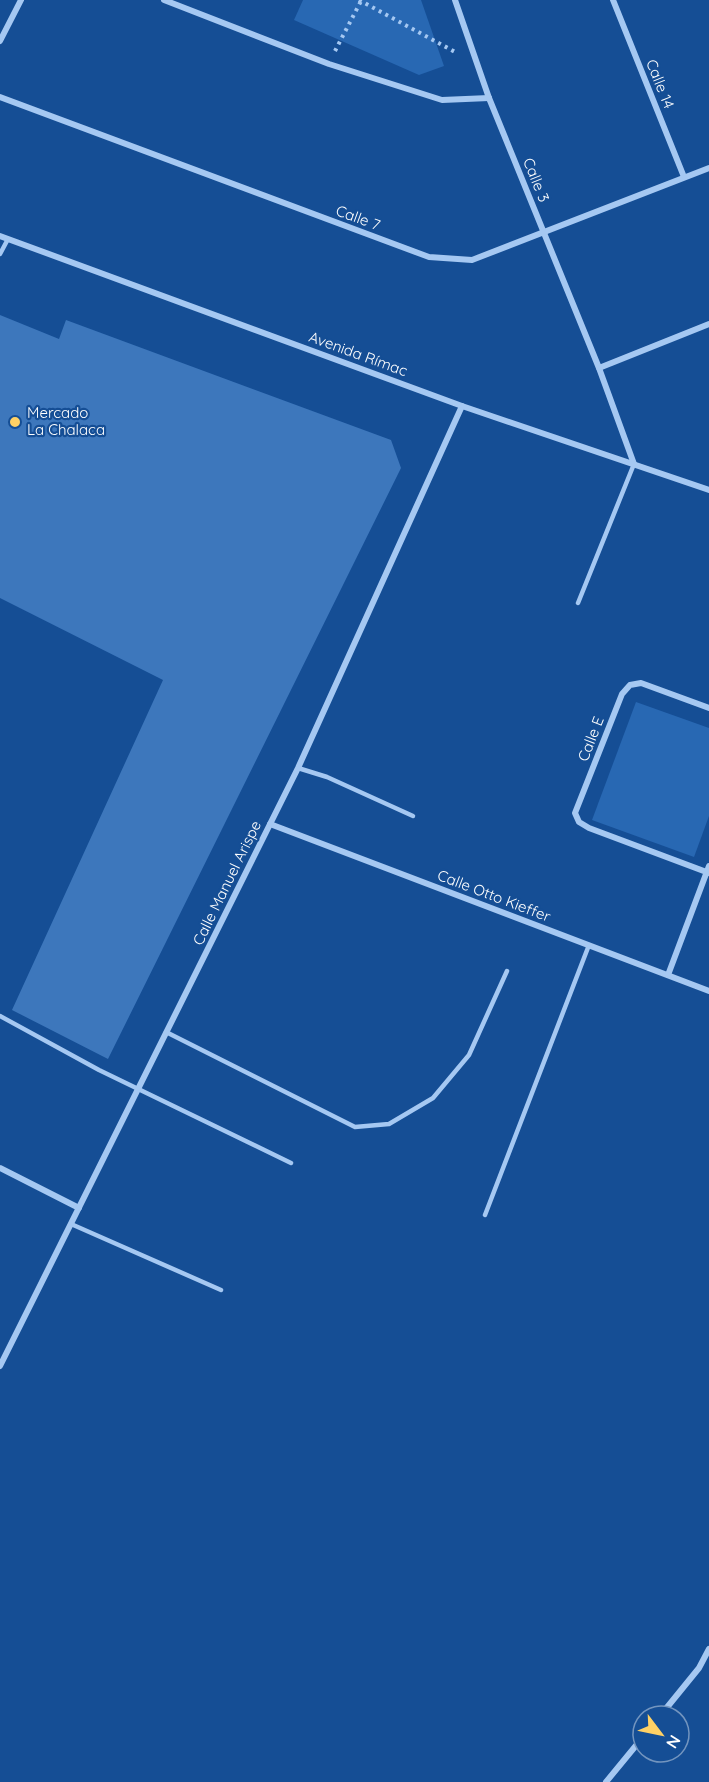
<svg xmlns="http://www.w3.org/2000/svg" width="709" height="1782" viewBox="0 0 709 1782" font-family="Quicksand,sans-serif">
<style>
.green{fill:#2868b3}
.building{fill:#3d77bc}
.lines{fill:none;stroke-linecap:round;stroke-linejoin:round}
.path{stroke:#a5c8f2;stroke-width:4;stroke-dasharray:3 4.5;stroke-linecap:butt}
.lane{stroke:#a5c8f2;stroke-width:4.5}
.street{stroke:#a5c8f2;stroke-width:6}
.poi-dot{fill:#ffd165;stroke:#154e95;stroke-width:2}
.labels{text-anchor:middle;stroke-width:4.5;stroke-linejoin:round;paint-order:stroke}
.street-label{font-size:15px;fill:#fff;stroke:#154e95}
.poi-label{font-size:15px;fill:#fff;stroke:#154e95;text-anchor:start}
</style>
<rect width="100%" height="100%" fill="#154e95"/>
<!-- green -->
<g class="green">
<polygon points="303,0 421,0 444,66 419,75 294,20"/>
<polygon points="636,702 709,728 709,816 694,857 592,820"/>
</g>
<!-- building -->
<polygon class="building" points="0,315 59,339 66,320 391,440 401,468 108,1059 12,1010 163,680 0,598"/>
<g class="lines">
<!-- path -->
<g class="path">
<polyline points="359,0 457,53"/>
<polyline points="335,51 361,1"/>
</g>
<!-- lane -->
<g class="lane">
<polyline points="0,254 8,239"/>
<polyline points="578,603 634,464"/>
<polyline points="298,768 327,777 413,816"/>
<polyline points="0,1016 99,1070 291,1163"/>
<polyline points="166,1032 355,1127 389,1124 433,1098 469,1055 507,971"/>
<polyline points="485,1215 589,945"/>
<polyline points="71,1224 221,1290"/>
</g>
<!-- street -->
<g class="street">
<polyline points="164,0 329,64 442,100 489,98"/>
<polyline points="455,0 489,98 599,368 634,464"/>
<polyline points="613,0 684,177"/>
<polyline points="0,41 21,0"/>
<polyline points="0,97 429,257 472,260 709,168"/>
<polyline points="0,236 462,406 709,490"/>
<polyline points="599,368 709,324"/>
<polyline points="709,708 641,683 630,685 622,694 575,813 579,822 589,828 709,873"/>
<polyline points="270,824 709,991"/>
<polyline points="668,975 709,866"/>
<polyline points="0,1168 79,1208"/>
<polyline points="0,1366 298,768 462,406"/>
<polyline points="660,1716 699,1668 709,1649"/>
<polyline points="606,1782 643,1737"/>
</g>
</g>
<!-- markers -->
<circle class="poi-dot" cx="15" cy="422" r="6"/>
<g class="labels">
<!-- street labels -->
<g class="street-label">
<text transform="translate(660 84) rotate(68)" y="5">Calle 14</text>
<text transform="translate(536 180) rotate(68)" y="5">Calle 3</text>
<text transform="translate(358 218) rotate(20)" y="5">Calle 7</text>
<text transform="translate(358 354) rotate(20)" y="5">Avenida Rímac</text>
<text transform="translate(591 739) rotate(-69)" y="5">Calle E</text>
<text transform="translate(227 883) rotate(-64)" y="5">Calle Manuel Arispe</text>
<text transform="translate(494 896) rotate(21)" y="5">Calle Otto Kieffer</text>
</g>
<!-- poi labels -->
<g class="poi-label">
<text x="27" y="418">Mercado<tspan x="27" dy="17">La Chalaca</tspan></text>
</g>
</g>
<!-- north arrow -->
<g transform="translate(661 1734) rotate(122)"><circle r="28" fill="#154e95" stroke="#7395bf" stroke-width="1.5"/>
<path d="M0-4.5L10 22L0 15L-10 22Z" fill="#ffd165"/>
<text y="-9" font-size="16" font-weight="bold" text-anchor="middle" fill="#ffffff">N</text>
</g>
</svg>
